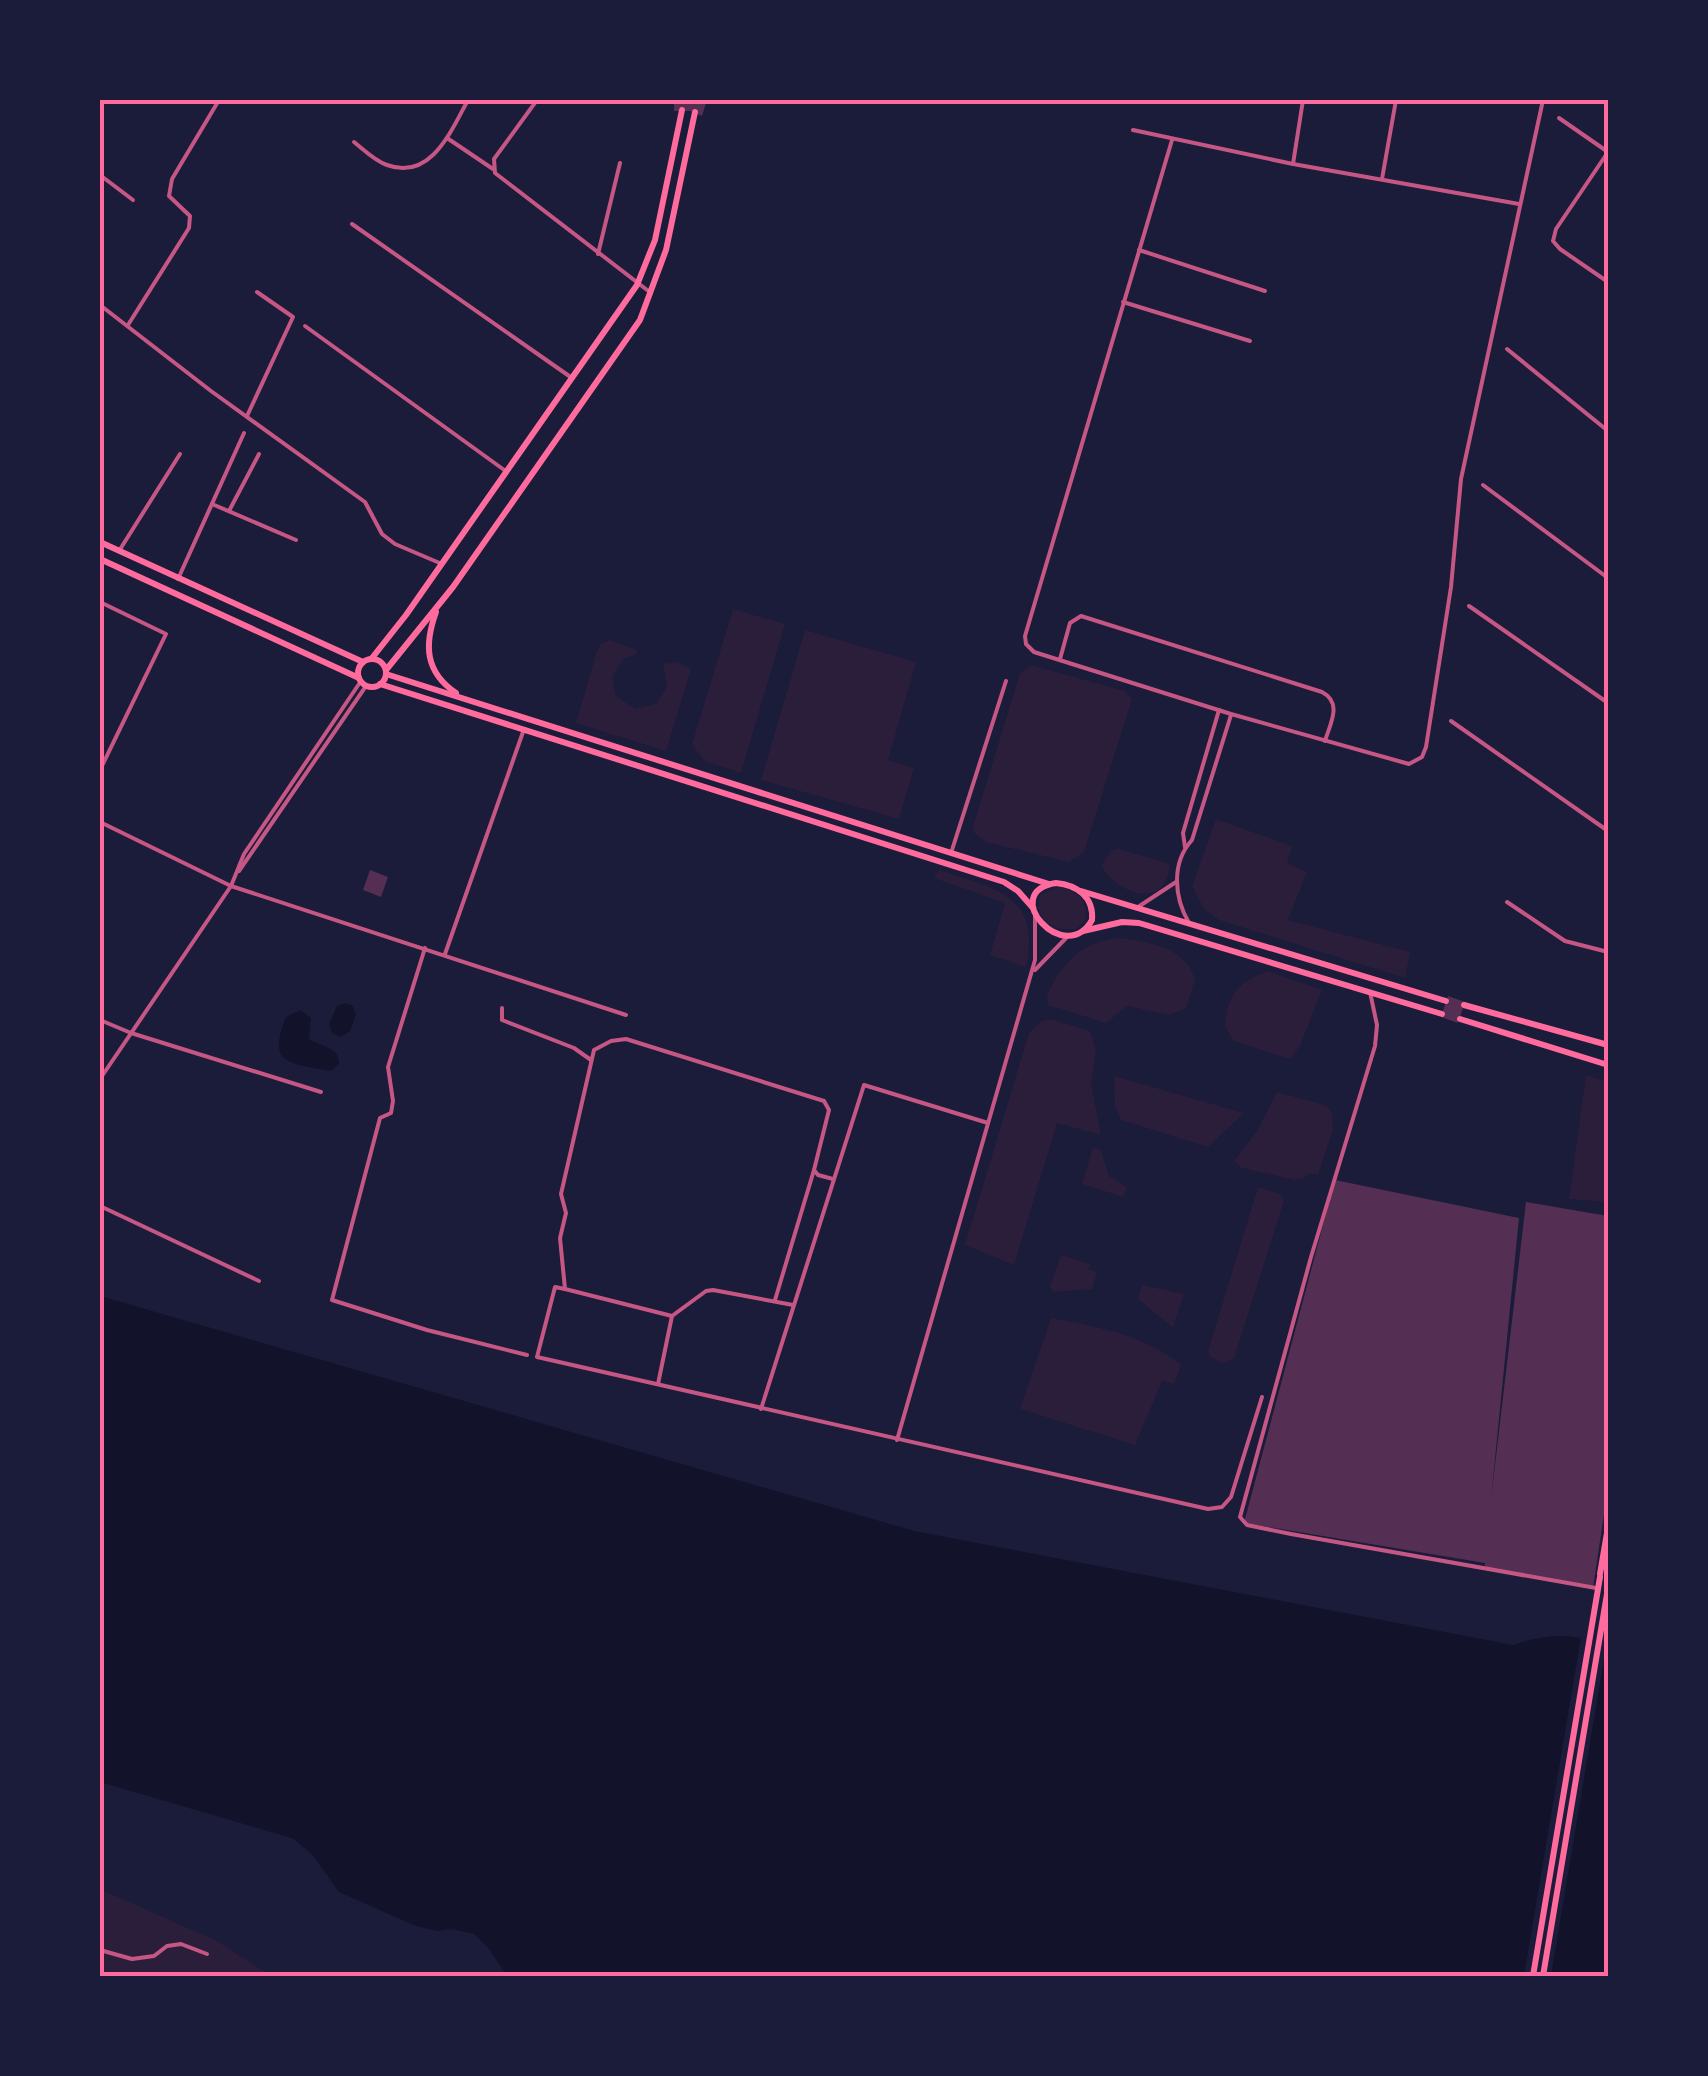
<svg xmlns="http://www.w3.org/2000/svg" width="1708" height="2076" viewBox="0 0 1708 2076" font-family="'Open Sans',sans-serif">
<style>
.green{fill:#2a1e3b}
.water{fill:#12122b}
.pier{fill:#1b1b3a}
.building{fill:#542f53}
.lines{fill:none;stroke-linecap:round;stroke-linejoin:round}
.minor{stroke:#c65784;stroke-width:4}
.secondary{stroke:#ff6b9d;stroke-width:6}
.primary{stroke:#ff6b9d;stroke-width:6}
.neatline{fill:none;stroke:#ff6b9d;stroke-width:4}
</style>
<rect width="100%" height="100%" fill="#1b1b3a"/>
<!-- green -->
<g class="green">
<polygon points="733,609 785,624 741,773 704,761 692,744"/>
<polygon points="805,630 916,662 888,760 914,768 899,819 761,780"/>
<polygon points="610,640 637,650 636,655 624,658 612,676 616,696 635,709 656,704 667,687 663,664 677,662 691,669 666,751 576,723 597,651 601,644"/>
<polygon points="1031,665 1125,691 1132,699 1084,852 1069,862 986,842 975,834 973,827 1020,673"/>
<polygon points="1216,819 1292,846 1287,863 1307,872 1288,920 1410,952 1405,978 1219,920 1204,909 1192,886"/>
<path d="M1119,849L1168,863L1170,868C1167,876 1166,884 1158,890C1142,902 1108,883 1102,866L1111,851Z"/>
<path d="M939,870C995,888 1042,895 1026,967L990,955L1005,903L934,878Z"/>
<path d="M1059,887C1077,891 1090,902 1085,921L1076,929C1054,933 1031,918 1041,894Z"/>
<path d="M1118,938C1148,942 1185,946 1195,979L1186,1008L1170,1015L1127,1006L1106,1023L1048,1005L1047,995C1062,963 1081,942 1118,938Z"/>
<path d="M1268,971L1322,990L1300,1046L1290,1059L1234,1041L1225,1027C1227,994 1238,982 1268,971Z"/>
<polygon points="1051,1019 1090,1031 1096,1050 1091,1084 1101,1135 1057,1123 1014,1265 965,1245 1029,1033 1041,1021"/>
<polygon points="1586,1075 1608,1082 1608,1202 1569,1199"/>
<polygon points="1114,1076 1244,1113 1208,1147 1121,1120 1115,1105"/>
<polygon points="1277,1092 1325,1105 1332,1112 1333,1129 1318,1175 1309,1173 1303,1179 1295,1180 1242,1168 1234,1161 1257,1131"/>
<polygon points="1093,1147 1101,1150 1109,1176 1127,1187 1123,1197 1082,1184"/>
<polygon points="1258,1187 1281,1194 1284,1201 1234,1358 1223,1364 1209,1356 1208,1351"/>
<polygon points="1061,1255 1090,1264 1088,1269 1097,1272 1092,1289 1053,1292 1050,1287"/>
<polygon points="1142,1285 1184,1294 1173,1328 1138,1299"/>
<path d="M1051,1318C1098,1327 1143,1334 1181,1365L1174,1384L1162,1381L1135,1445L1020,1409Z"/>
<polygon points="100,1889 217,1941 260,1969 278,1976 100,1976"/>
</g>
<!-- water -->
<g class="water">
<polygon points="345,1003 352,1005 356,1014 350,1031 340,1037 332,1033 329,1024 337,1006"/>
<path d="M300,1010L311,1018L309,1039C321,1047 340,1047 339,1064L331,1071C288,1063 267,1065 286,1017Z"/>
<path d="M100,1296L914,1531L1513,1645C1549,1633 1573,1633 1608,1646V1976H507L489,1949L474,1934L451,1929L437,1931L416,1926L339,1892L312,1854L292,1838L100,1782Z"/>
</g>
<!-- pier -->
<polygon class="pier" points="1582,1631 1607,1641 1551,1976 1524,1976"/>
<!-- building -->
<g class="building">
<polygon points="674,100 707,100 702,116 690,111 674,111"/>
<polygon points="370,870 388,877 381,897 363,890"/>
<polygon points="1448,996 1465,1002 1458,1023 1441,1017"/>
<polygon points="1335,1180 1519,1218 1491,1499 1526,1202 1608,1216 1608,1488 1593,1588 1485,1568 1485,1563 1244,1523"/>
</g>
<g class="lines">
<!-- minor -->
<g class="minor">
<polyline points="537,100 494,159 495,173 651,293"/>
<polyline points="1559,118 1608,152"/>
<polyline points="1133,130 1293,164 1519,204"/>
<polyline points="447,138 493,169"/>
<polyline points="1172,140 1025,636 1026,644 1034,652 1231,714 1409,764 1422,757 1426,747 1451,587 1461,479 1543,100"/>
<path d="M354,142C364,150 375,161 387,165C431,181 451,131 468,100"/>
<polyline points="1608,152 1556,229 1553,241 1560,249 1608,282"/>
<polyline points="1293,164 1303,100"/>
<polyline points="100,175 133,200"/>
<polyline points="1382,179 1396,100"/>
<polyline points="352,224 572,378"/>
<polyline points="1139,250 1265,291"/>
<polyline points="598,254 620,163"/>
<polyline points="1123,302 1250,341"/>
<polyline points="100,305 211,391 365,502 382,534 395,544 442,564"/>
<polyline points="128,325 189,228 190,216 169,196 172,179 219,100"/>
<polyline points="305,326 507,472"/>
<polyline points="1507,349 1608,431"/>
<polyline points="247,416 293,317 257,292"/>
<polyline points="1483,485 1608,578"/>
<polyline points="212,504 296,540"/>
<polyline points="229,511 259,454"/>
<polyline points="119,551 180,454"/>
<polyline points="178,579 244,433"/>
<polyline points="100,602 166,634 100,770"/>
<polyline points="1469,606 1608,703"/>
<path d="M1060,659L1070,623L1081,616L1322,692C1343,703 1330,724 1325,741"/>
<polyline points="1451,721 1608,831"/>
<polyline points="100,822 231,886 626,1015"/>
<polyline points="1185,847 1183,833 1219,710"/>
<polyline points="952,850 1006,681"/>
<polyline points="239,871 366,686"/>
<polyline points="1507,902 1565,941 1608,952"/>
<polyline points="1138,907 1176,882"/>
<path d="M1189,923C1174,897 1171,863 1192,840L1231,715"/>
<polyline points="425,948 388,1067 393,1101 391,1113 380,1118 332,1300 427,1330 527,1355"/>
<polyline points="445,954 523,732"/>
<polyline points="1035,970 1067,937"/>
<polyline points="1370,992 1377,1025 1375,1046 1311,1257 1240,1517 1247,1525 1291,1534 1596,1588"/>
<polyline points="502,1008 502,1020 574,1048 591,1060"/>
<polyline points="100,1020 131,1033 321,1092"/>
<polyline points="100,1079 231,886 244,854 361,681"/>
<polyline points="100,1206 259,1281"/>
<polyline points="565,1289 555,1287 537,1357 1208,1509 1222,1507 1231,1497 1262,1397"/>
<polyline points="775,1300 814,1170"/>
<polyline points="793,1305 713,1290 706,1291 672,1316 565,1289 560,1238 566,1213 561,1194 594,1050 611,1041 626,1039 824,1101 829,1110 814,1170 818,1175 833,1179"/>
<polyline points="658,1384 672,1316"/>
<polyline points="761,1409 864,1085 988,1123"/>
<polyline points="897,1440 1035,960 1035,915"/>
<polyline points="100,1950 132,1959 154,1956 167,1946 181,1944 207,1954"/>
</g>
<!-- secondary -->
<g class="secondary">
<polyline points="100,542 363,662"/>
<polyline points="100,559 359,678"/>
<path d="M436,612C424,645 425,672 456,693"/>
<polyline points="372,658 406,615 637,285 655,240 682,110"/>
<circle cx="372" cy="673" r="14"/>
<polyline points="386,670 453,587 640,320 666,250 695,112"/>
<polyline points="386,674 1049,884"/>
<polyline points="380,684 1004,882 1018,891 1033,908"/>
<path d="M1056,883C1077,885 1094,897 1092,920C1065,968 997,892 1056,883Z"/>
<polyline points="1081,891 1446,1001"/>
<polyline points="1083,931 1122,922 1139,923 1442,1014"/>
<polyline points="1464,1005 1608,1045"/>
<polyline points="1460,1019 1608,1065"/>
</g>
<!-- primary -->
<g class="primary">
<polyline points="1600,1574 1608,1527"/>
<polyline points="1533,1976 1600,1577"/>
<polyline points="1543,1976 1608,1588"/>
</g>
</g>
<!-- border -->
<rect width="1708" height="2076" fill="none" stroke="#1b1b3a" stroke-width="205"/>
<rect x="102" y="102" width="1504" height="1872" class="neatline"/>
</svg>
